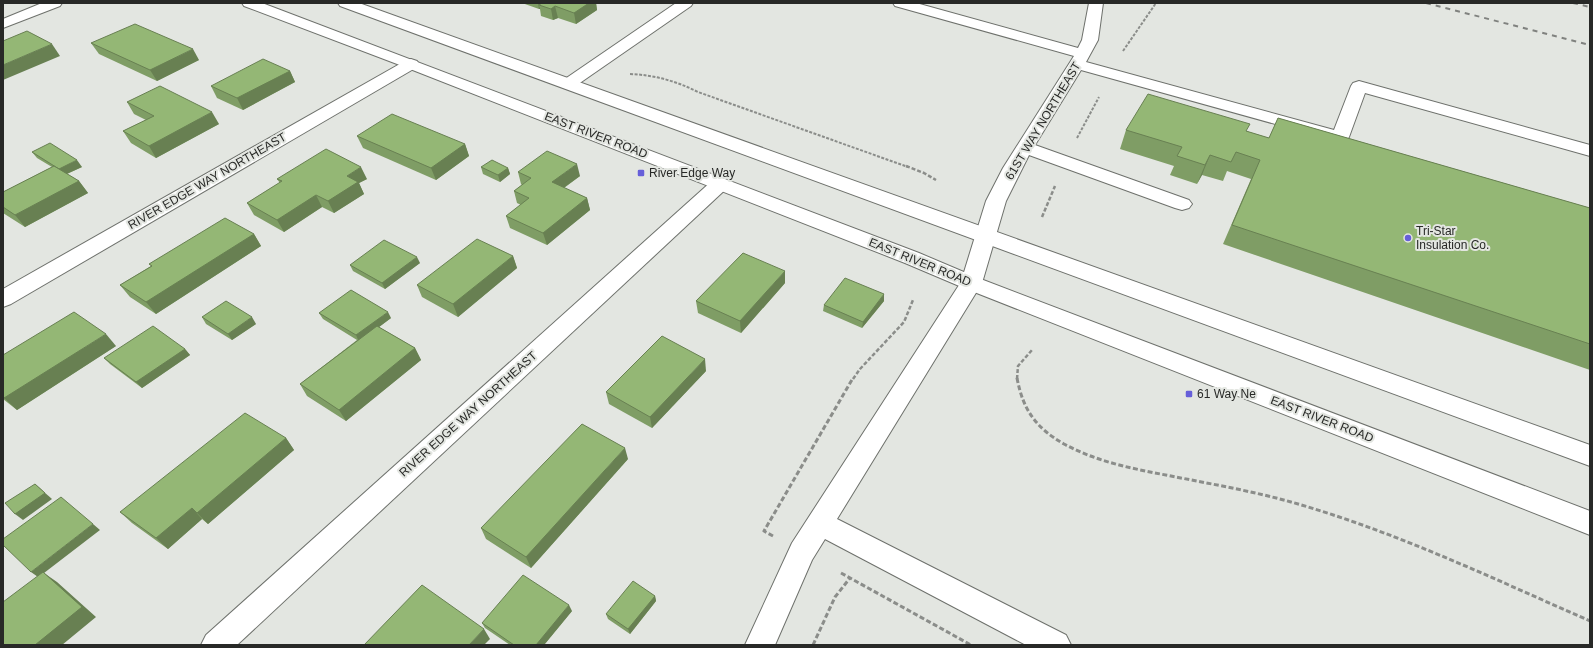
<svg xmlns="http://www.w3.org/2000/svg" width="1593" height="648" viewBox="0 0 1593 648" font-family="Arial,sans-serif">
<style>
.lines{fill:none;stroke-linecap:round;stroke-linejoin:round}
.minor-casing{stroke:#6e716c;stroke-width:2}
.major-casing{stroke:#6e716c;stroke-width:2}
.path-far2{stroke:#8b8d8a;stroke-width:2;stroke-dasharray:3 1.5;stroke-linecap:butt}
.path-far1{stroke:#8b8d8a;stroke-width:2.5;stroke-dasharray:4 2;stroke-linecap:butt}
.path{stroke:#8b8d8a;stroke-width:3;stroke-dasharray:5 2.5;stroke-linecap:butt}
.minor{fill:#fff;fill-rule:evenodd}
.major{fill:#fff;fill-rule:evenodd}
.rail{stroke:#80827f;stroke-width:2;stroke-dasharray:5 5;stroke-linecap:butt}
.wall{fill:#7f9d65}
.shaded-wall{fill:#688052}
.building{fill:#94b775;stroke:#688052}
.poi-dot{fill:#665fd9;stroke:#e3e6e1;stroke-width:1.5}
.labels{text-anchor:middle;stroke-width:4;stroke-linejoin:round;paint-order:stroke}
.street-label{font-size:12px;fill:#282927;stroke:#e3e6e1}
.poi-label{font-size:12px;fill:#282927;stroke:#e3e6e1;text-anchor:start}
</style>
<rect width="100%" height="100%" fill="#e3e6e1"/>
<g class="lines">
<!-- minor casing -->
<g class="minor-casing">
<g id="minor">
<polygon points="42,3 62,3 60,6 3,28 3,19"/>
<polygon points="676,3 693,3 691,6 574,87 568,89 562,87 560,84 562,81"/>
<polygon points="893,3 916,3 1078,48 1082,40 1089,3 1103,3 1098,40 1086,62 1334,130 1351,86 1353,83 1359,81 1590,145 1590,156 1365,93 1349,137 1346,141 1340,142 1081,70 1035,145 1189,200 1192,204 1189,208 1182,210 1175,208 1029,155 1006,201 982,283 837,519 1066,635 1071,645 1026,645 825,539 812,560 775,645 745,645 792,543 961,282 986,201 1003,168 1074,56 895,6"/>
<polygon points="411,59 417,61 419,64 417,67 11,304 3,307 3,289 405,61"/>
<polygon points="720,178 727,180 729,184 727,188 237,645 201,645 206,635 713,180"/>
</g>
</g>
<!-- major casing -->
<g class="major-casing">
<g id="major">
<polygon points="242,3 262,3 919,253 978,278 1590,511 1590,535 964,288 905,263 405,67 244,6"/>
<polygon points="338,3 359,3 1590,445 1590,466 340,6"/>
</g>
</g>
<!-- path-far2 -->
<g class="path-far2">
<polyline points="1123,51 1156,3"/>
<path d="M630,74C655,75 676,81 698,92L908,167"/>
<polyline points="1077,138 1099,97"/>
</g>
<!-- path-far1 -->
<g class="path-far1">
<polyline points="906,166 924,173 936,180"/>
<polyline points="1042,217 1055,186"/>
<polyline points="853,379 860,369 904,322 913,300"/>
<polyline points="1017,379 1018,366 1032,350"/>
</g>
<!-- path -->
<g class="path">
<path d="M1017,378C1023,410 1036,428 1064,444C1097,462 1134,469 1171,476C1211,484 1252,491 1291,502C1394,531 1492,578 1590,621"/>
<polyline points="773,536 764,531 853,378"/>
<polyline points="841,573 971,645"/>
<polyline points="813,645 835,597 850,578"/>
</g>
<!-- minor -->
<use href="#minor" class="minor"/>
<!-- major -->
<use href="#major" class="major"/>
<!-- rail -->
<g class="rail">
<polyline points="1426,3 1590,45"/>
<polyline points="1573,3 1590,7"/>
</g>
</g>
<!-- wall -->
<g class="wall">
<polygon points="522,3 596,3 597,10 576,24 558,18 553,20 541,16 540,9 539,9"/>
<polygon points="91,43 199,60 157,81 99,54"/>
<polygon points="290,71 295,82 243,110 217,98 211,86"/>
<polygon points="127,102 219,124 156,158 131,143 123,131 146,120 134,114"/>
<polygon points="1278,118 1590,208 1590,370 1223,244 1251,179 1227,171 1223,181 1202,175 1197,184 1170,175 1174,166 1120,149 1126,130 1246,131 1269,138"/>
<polygon points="357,136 465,144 469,156 436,180 363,148"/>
<polygon points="32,152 82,167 67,174 79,181 88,193 25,227 3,213 3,192 52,167 37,158"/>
<polygon points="481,167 508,168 510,174 500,182 483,174"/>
<polygon points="518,172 580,176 564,188 587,198 590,210 547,245 510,228 506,216 521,205 517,203 514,191 522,185 521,184"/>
<polygon points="277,179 367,179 359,183 364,194 334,213 322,207 284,232 254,215 247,203 280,183"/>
<polygon points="254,234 261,246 156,314 130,297 120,285 151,266 149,264"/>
<polygon points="513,256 517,268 458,317 422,297 417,285"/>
<polygon points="420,263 385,289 353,271 350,265"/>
<polygon points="785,283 741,333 698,313 696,301"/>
<polygon points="884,301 862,328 823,311 824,305"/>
<polygon points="319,313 391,318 379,327 415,348 421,360 346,421 307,396 300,384 357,340 323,319"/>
<polygon points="202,317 256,324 232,340 206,324"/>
<polygon points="116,346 17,410 3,399 3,355"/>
<polygon points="185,349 190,355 142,388 110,364 104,358"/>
<polygon points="706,371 652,428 609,404 606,392"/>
<polygon points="286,438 294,450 208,524 202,519 168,549 132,523 120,512"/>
<polygon points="628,459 531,568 486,539 481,528"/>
<polygon points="655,596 656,601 630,634 608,619 606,614"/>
<polygon points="572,611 544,645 510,645 485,628 482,623"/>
</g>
<!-- shaded-wall -->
<g class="shaded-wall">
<polygon points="538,3 549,3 539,5 540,9 539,9"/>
<polygon points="589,3 596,3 597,10 576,24 574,13"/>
<polygon points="555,6 558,18 553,20 551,9"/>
<polygon points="52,44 60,56 3,80 3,65"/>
<polygon points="193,49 199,60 157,81 150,70"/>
<polygon points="290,71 295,82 243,110 237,98"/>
<polygon points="212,112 219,124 156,158 149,146"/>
<polygon points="465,144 469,156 436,180 431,168"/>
<polygon points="1210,155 1202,175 1197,184 1205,165"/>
<polygon points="77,160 82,167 64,175 59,169"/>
<polygon points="577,164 580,176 555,194 552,182"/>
<polygon points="361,167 367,179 359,183 364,194 334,213 328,201 347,176"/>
<polygon points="508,168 510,174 500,182 498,175"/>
<polygon points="79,181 88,193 25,227 15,215"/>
<polygon points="316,195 322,207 284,232 277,220"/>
<polygon points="587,198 590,210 547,245 543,233"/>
<polygon points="254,234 261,246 156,314 146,302"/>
<polygon points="513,256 517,268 458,317 453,304"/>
<polygon points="417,257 420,263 385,289 382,283"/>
<polygon points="785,271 785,283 741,333 740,321"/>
<polygon points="884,294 884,301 862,328 863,322"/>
<polygon points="388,312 391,318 359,342 356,335"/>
<polygon points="252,317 256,324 232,340 228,334"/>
<polygon points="106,334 116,346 17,410 4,398"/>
<polygon points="415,348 421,360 346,421 339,410"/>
<polygon points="185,349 190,355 142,388 136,382"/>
<polygon points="705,359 706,371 652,428 650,417"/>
<polygon points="286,438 294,450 208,524 197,513"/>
<polygon points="625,448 628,459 531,568 526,557"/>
<polygon points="35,484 52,499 23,520 15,514"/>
<polygon points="192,508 202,519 168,549 156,538"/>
<polygon points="93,524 100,530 44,573 57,582 96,617 62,645 35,645 38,577 31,572"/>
<polygon points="655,596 656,601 630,634 628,629"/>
<polygon points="569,605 572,611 544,645 536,645"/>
<polygon points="484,629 490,639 484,645 469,645"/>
</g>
<!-- building -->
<g class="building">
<polygon points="542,3 589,3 574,13 555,6 551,9 539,5"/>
<polygon points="135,24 193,49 150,70 91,43"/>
<polygon points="27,31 52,44 3,65 3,41"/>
<polygon points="263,59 290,71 237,98 211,86"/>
<polygon points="160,86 212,112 149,146 123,131 154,116 127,102"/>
<polygon points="1148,94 1250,124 1246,131 1269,138 1278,118 1590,208 1590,344 1232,225 1260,160 1236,152 1231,162 1210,155 1205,165 1177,156 1182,147 1126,130"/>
<polygon points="392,114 465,144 431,168 357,136"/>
<polygon points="50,143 77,160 59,169 32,152"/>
<polygon points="326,149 361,167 347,176 358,182 328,201 316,195 277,220 247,203 282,181 277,179"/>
<polygon points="547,151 577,164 552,182 587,198 543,233 506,216 529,198 514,191 531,178 518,172"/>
<polygon points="492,160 508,168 498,175 481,167"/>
<polygon points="54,166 79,181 15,215 3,207 3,192"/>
<polygon points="225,218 254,234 146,302 120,285 152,266 149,264"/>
<polygon points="477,239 513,256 453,304 417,285"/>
<polygon points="384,240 417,257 382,283 350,265"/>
<polygon points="743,253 785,271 740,321 696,301"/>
<polygon points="845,278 884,294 863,322 824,305"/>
<polygon points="351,290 388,312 356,335 319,313"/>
<polygon points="226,301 252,317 228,334 202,317"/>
<polygon points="74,312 106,334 4,398 3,398 3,355"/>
<polygon points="153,326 185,349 136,382 104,358"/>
<polygon points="377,326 415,348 339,410 300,384"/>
<polygon points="662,336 705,359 650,417 606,392"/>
<polygon points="245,413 286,438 197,513 192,508 156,538 120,512"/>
<polygon points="582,424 625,448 526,557 481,528"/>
<polygon points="35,484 45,493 15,514 5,503"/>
<polygon points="61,497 93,524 31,572 3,545 3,539"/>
<polygon points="43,572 82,607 35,645 3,645 3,602"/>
<polygon points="523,575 569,605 536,645 514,645 482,623"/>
<polygon points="633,581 655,596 628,629 606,614"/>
<polygon points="422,585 484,629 469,645 364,645"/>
</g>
<!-- markers -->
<g class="poi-dot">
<rect x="637" y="169" width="8" height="8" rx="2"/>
<circle cx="1408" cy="238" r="4"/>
<rect x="1185" y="390" width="8" height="8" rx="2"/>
</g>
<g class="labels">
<!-- street labels -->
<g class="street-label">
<text transform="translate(1043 121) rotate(-59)" y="4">61ST WAY NORTHEAST</text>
<text transform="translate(596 135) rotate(21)" y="4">EAST RIVER ROAD</text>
<text transform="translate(207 181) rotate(-30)" y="4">RIVER EDGE WAY NORTHEAST</text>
<text transform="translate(920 262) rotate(22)" y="4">EAST RIVER ROAD</text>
<text transform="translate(468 414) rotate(-42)" y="4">RIVER EDGE WAY NORTHEAST</text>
<text transform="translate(1322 419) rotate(21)" y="4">EAST RIVER ROAD</text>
</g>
<!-- poi labels -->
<g class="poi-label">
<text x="649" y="177">River Edge Way</text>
<text x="1416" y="235">Tri-Star<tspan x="1416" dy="14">Insulation Co.</tspan></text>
<text x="1197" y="398">61 Way Ne</text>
</g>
</g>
<!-- border -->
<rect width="1593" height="648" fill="none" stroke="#282927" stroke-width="8"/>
</svg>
